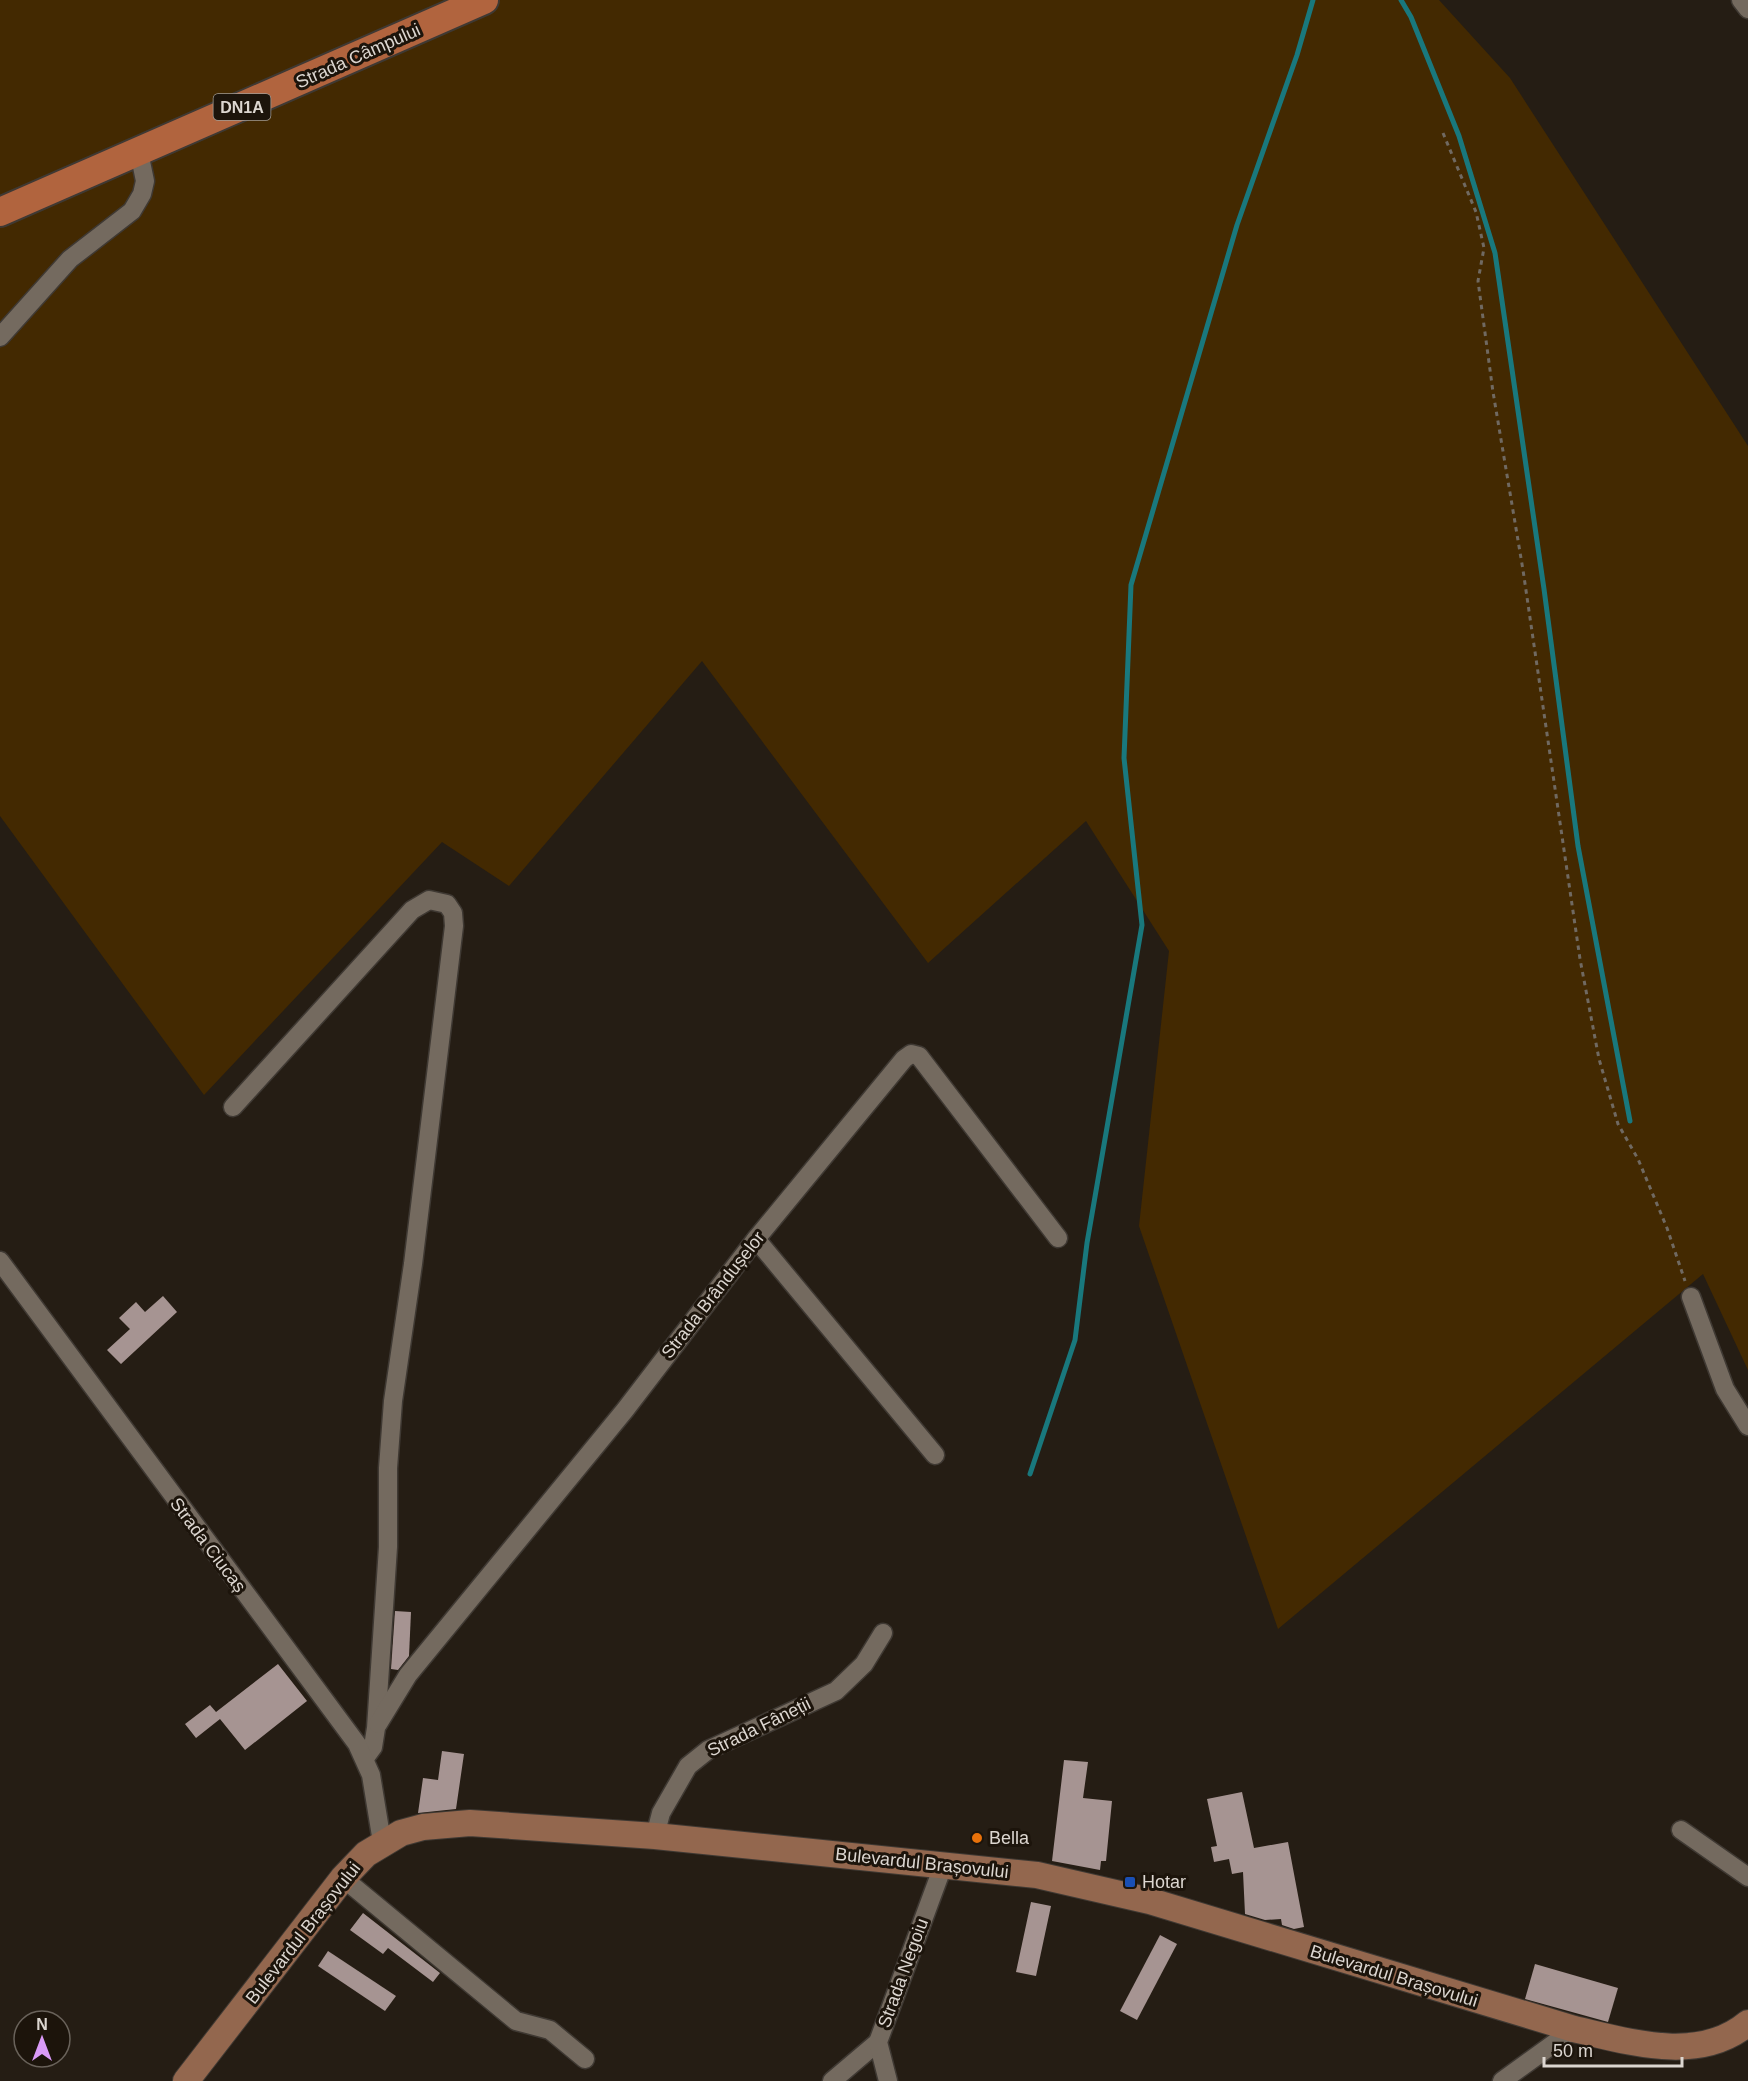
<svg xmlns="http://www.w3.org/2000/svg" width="1748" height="2081" viewBox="0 0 1748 2081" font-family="Helvetica,sans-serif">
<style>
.green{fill:#432901}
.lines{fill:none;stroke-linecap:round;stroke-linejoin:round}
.stream{stroke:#19787d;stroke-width:5}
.building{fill:#a69492}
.minor-casing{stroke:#3f3933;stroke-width:21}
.secondary-casing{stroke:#3f3933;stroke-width:28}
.primary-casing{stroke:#3f3933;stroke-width:32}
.path{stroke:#706961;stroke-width:3;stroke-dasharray:4.5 4.5;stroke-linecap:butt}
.minor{stroke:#746a5f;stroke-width:18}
.secondary{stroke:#93674e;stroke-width:26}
.primary{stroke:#b1643e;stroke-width:28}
.food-dot{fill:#e8710a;stroke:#1c140b;stroke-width:2}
.transit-dot{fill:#1a4fb4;stroke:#1c140b;stroke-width:2}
.labels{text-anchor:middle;stroke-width:6;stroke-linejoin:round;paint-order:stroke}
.shield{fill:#1c140b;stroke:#a29c95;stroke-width:1.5}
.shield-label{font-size:16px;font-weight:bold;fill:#dcd6d0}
.street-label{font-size:18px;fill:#dcd6d0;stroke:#1c140b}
.poi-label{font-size:18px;fill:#dcd6d0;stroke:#1c140b;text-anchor:start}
</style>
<rect width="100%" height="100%" fill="#251d14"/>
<!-- green -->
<polygon class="green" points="0,0 1439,0 1510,78 1748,446 1748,1370 1703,1274 1278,1629 1139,1226 1169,951 1086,821 928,963 702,661 509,886 442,842 204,1095 0,816"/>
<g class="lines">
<!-- stream -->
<g class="stream">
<polyline points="1401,0 1411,17 1459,136 1495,253 1544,589 1578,846 1630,1121"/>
<polyline points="1030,1474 1075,1340 1087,1243 1142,925 1124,758 1131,585 1237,225 1297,55 1313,0"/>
</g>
</g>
<!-- building -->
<g class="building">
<polygon points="163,1296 177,1312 121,1364 107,1350 130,1329 119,1318 136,1302 145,1312"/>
<polygon points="395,1611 411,1612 409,1656 398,1670 391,1669"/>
<polygon points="278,1664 307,1701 245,1750 220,1719 196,1738 185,1724 210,1705 216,1712"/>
<polygon points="442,1751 464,1754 456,1809 418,1813 423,1778 438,1780"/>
<polygon points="1064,1760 1088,1762 1083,1798 1112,1801 1106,1861 1101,1861 1100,1870 1052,1861"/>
<polygon points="1242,1792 1254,1848 1288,1842 1304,1927 1294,1929 1282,1925 1281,1919 1265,1920 1245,1914 1243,1872 1232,1874 1229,1859 1214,1862 1211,1847 1217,1846 1207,1799"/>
<polygon points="1031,1902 1051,1906 1036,1976 1016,1972"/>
<polygon points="363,1913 440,1973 433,1982 388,1948 383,1954 350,1930"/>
<polygon points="1160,1935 1177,1944 1137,2020 1120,2011"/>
<polygon points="328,1951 396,1996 385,2011 318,1966"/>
<polygon points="1535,1964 1618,1988 1608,2022 1525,1999"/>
</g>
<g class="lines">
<!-- minor casing -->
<g class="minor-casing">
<g id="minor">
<polyline points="1741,0 1748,9"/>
<polyline points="0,337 70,259 132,211 142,194 145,181 139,152"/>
<polyline points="233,1107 412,910 429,900 447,904 453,913 454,926 413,1264 393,1401 388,1468 388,1547 376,1728 373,1747 365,1758"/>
<polyline points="756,1239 935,1455"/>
<polyline points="0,1261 357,1744 371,1775 382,1842"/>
<polyline points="1691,1297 1725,1389 1748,1426"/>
<polyline points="378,1724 408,1675 625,1410 756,1239 904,1059 911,1054 919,1056 1058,1238"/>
<polyline points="1681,1830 1748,1877"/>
<polyline points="655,1836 661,1813 688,1766 708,1750 836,1691 864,1664 883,1633"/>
<polyline points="343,1878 516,2021 550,2030 585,2059"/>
<polyline points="832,2081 878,2042"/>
<polyline points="888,2081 878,2042 943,1866"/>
<polyline points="1502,2081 1574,2029"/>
</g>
</g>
<!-- secondary casing -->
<g class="secondary-casing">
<path id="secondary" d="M186,2081L343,1878L366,1854L401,1833L423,1827L470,1823L655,1836L1037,1875L1150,1901L1574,2029C1630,2042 1699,2064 1748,2023"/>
</g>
<!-- primary casing -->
<g class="primary-casing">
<polyline id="primary" points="0,212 484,0"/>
</g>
<!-- path -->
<polyline class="path" points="1443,133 1476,212 1484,248 1478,281 1493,392 1523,570 1580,959 1599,1059 1618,1124 1638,1159 1667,1228 1685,1281"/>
<!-- minor -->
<use href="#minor" class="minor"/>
<!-- secondary -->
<use href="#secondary" class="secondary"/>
<!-- primary -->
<use href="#primary" class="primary"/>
</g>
<!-- markers -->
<circle class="food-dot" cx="977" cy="1838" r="6"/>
<rect class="transit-dot" x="1124" y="1876" width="12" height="12" rx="3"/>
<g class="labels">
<!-- shield labels -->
<rect class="shield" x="213.5" y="94" width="57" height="26" rx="4.5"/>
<g class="shield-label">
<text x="242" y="113">DN1A</text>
</g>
<!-- street labels -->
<g class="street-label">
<text transform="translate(358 56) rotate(-24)" y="6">Strada Câmpului</text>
<text transform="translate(713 1295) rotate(-52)" y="6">Strada Brândușelor</text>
<text transform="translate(208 1545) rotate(53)" y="6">Strada Ciucaș</text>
<text transform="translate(759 1727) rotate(-26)" y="6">Strada Fâneții</text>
<text transform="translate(922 1863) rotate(6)" y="6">Bulevardul Brașovului</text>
<text transform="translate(303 1933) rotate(-52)" y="6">Bulevardul Brașovului</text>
<text transform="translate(903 1973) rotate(-70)" y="6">Strada Negoiu</text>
<text transform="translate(1394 1976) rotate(17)" y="6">Bulevardul Brașovului</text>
</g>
<!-- poi labels -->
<g class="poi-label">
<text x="989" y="1844">Bella</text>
<text x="1142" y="1888">Hotar</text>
</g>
</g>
<!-- north arrow -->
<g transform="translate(42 2039)"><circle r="28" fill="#1c140b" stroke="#69625a" stroke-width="1.5"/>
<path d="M0-4.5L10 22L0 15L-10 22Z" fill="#d99af7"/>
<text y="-9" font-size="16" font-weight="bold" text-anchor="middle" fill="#dcd6d0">N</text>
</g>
<!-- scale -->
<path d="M1544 2057v9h138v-9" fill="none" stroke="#dcd6d0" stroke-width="3"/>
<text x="1553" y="2057" font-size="18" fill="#dcd6d0" stroke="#1c140b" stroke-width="4.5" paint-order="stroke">50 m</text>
</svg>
